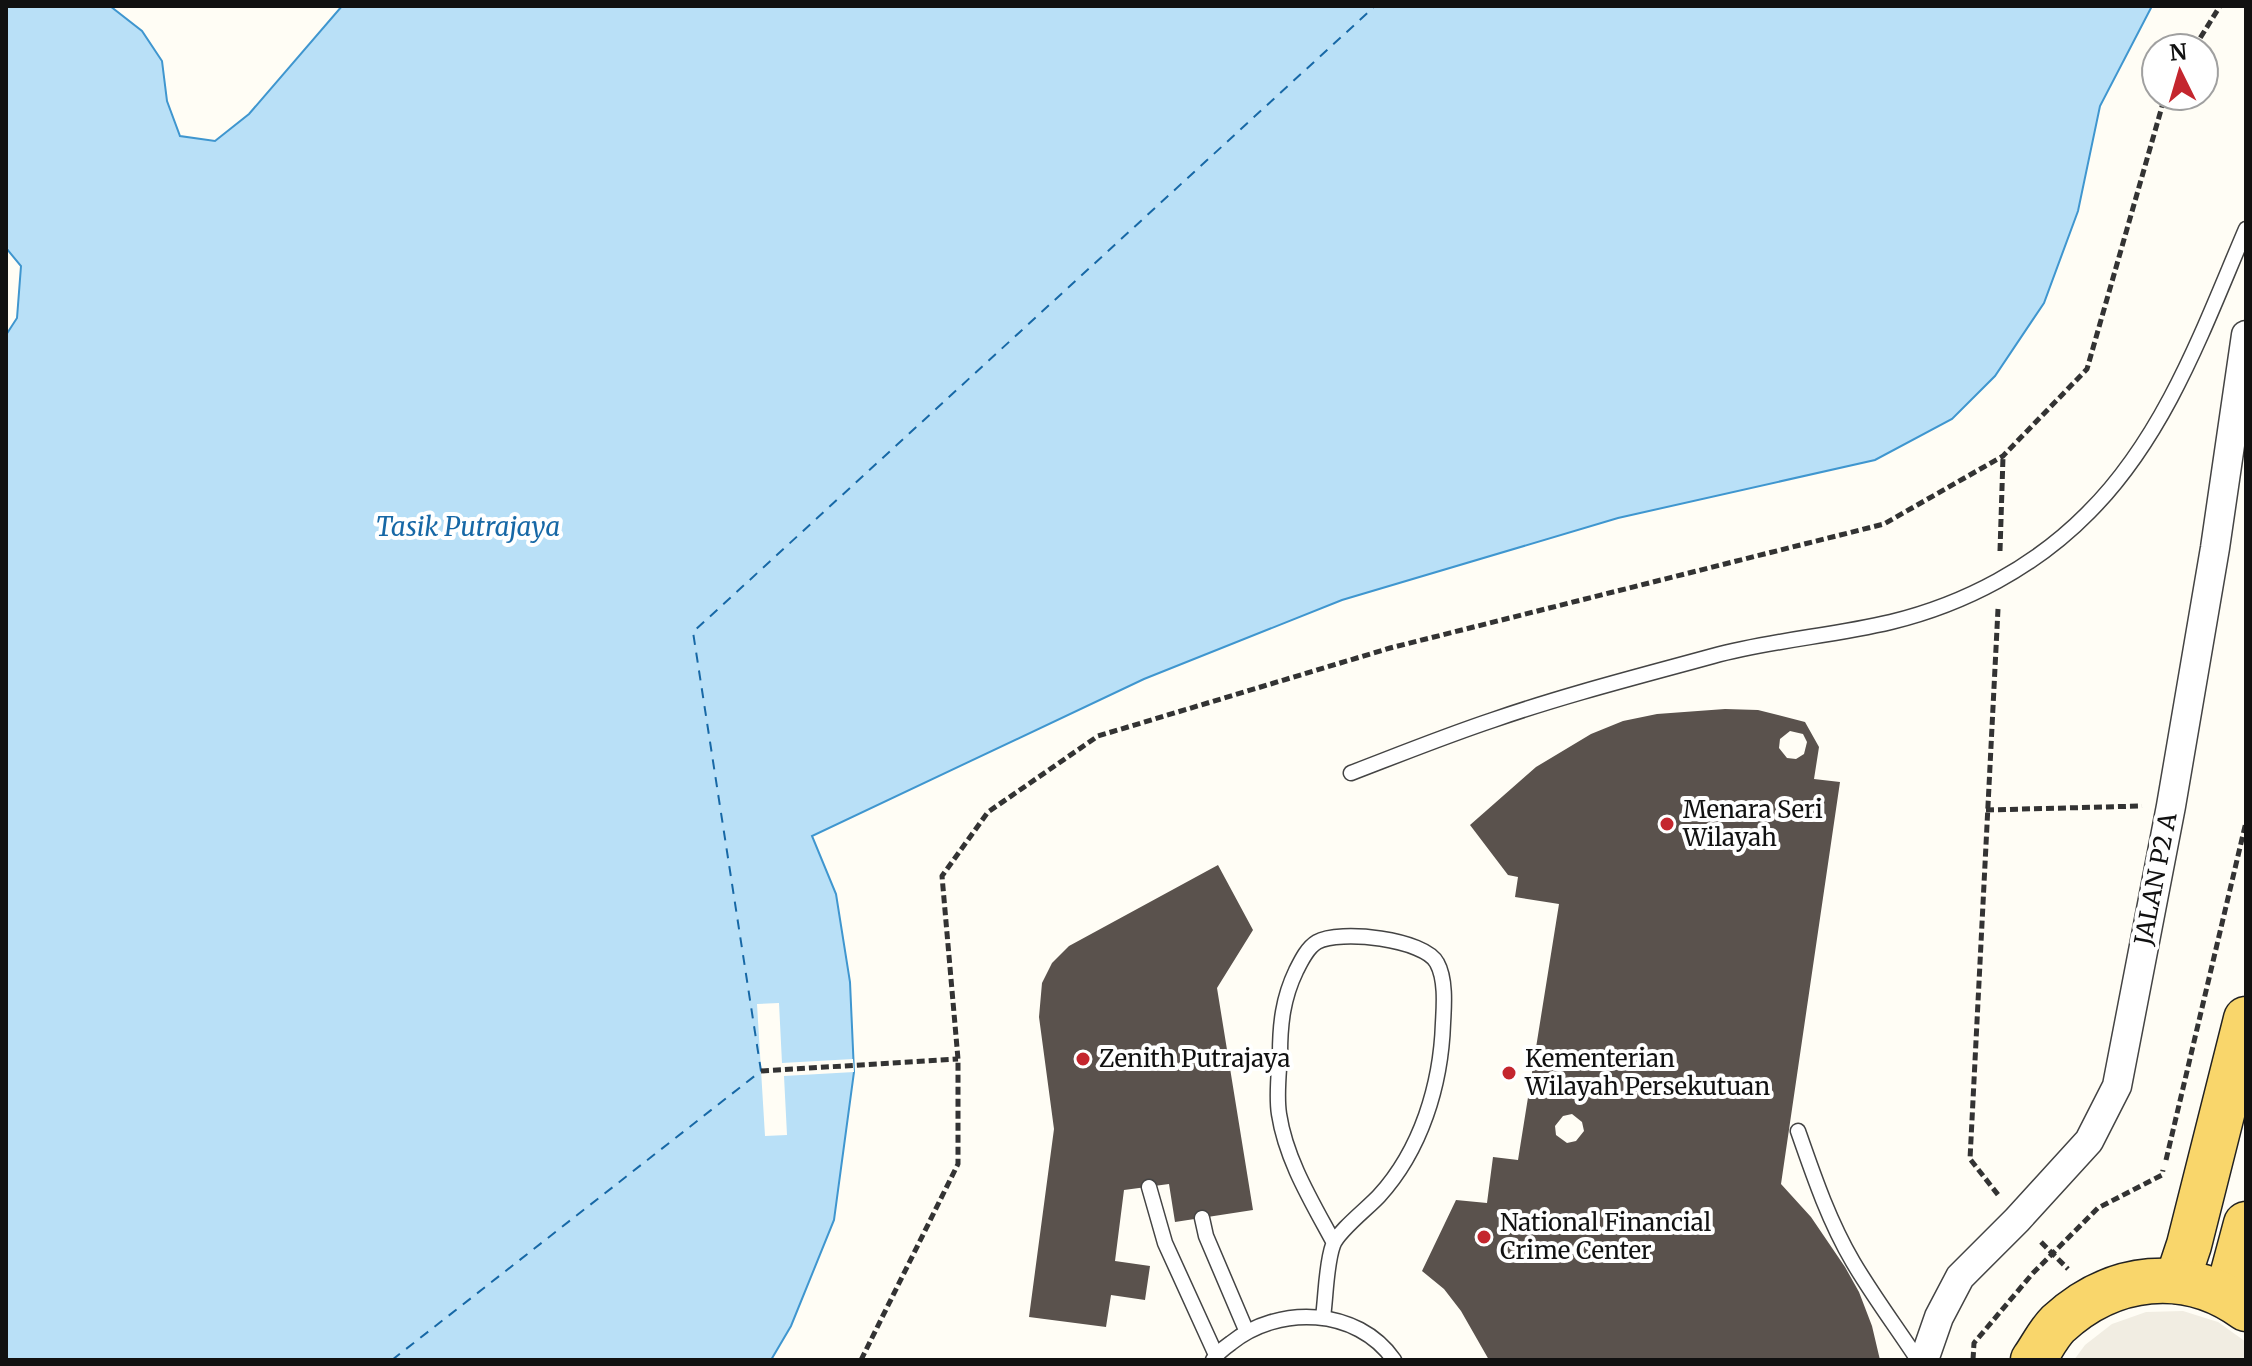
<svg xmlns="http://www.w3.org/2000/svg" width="2252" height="1366" viewBox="0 0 2252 1366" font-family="Merriweather,serif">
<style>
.plaza{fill:#f1ede2}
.water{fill:#b9e0f7;stroke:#3f96cf;stroke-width:2}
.pier{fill:#fffdf5}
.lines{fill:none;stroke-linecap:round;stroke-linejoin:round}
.ferry{stroke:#1768a6;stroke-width:2;stroke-dasharray:10 8;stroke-linecap:butt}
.building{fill:#5a524d;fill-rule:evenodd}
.service-casing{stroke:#444;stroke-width:17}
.minor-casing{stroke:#444;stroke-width:31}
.primary-casing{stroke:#222;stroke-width:47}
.path{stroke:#333;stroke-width:5;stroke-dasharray:8 4;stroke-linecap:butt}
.service{stroke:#fff;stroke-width:14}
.minor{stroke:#fff;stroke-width:28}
.primary{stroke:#f9d66b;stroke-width:44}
.poi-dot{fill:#c4262e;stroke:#fff;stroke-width:3}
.labels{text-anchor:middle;stroke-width:8;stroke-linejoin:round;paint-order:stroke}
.poi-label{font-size:24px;fill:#111;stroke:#fff;text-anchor:start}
.street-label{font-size:24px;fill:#111;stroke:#fff}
.water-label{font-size:26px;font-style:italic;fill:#1768a6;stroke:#fff}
</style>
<rect width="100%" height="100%" fill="#fffdf5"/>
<!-- plaza -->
<polygon class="plaza" points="2183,1311 2218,1322 2246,1342 2246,1360 2074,1360 2085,1345 2112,1324 2146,1312"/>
<!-- water -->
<polygon class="water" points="6,6 110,6 142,31 162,61 167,101 180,136 215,141 249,114 342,6 2152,6 2100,106 2078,211 2044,303 1995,376 1952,419 1875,460 1618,518 1342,600 1144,679 812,836 836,894 850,982 854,1072 834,1220 791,1326 771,1360 6,1360 6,335 17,318 21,266 6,248"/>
<!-- pier -->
<polygon class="pier" points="779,1003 782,1063 853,1059 854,1072 784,1076 787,1135 765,1136 757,1004"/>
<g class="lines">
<!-- ferry -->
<polyline class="ferry" points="392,1360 761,1071 693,632 1375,6"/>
</g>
<!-- building -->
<g class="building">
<path d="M1725,709L1758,710L1805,722L1819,747L1814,779L1840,782L1781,1184L1811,1217L1845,1267L1859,1292L1872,1326L1880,1360H1489L1461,1311L1444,1289L1422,1271L1456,1200L1487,1203L1493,1157L1518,1160L1559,904L1515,897L1518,877L1508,875L1470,825L1536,767L1591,734L1623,721L1657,714ZM1790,731L1803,734L1807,742L1804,754L1796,759L1787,758L1779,748L1780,739ZM1572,1114L1582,1122L1584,1131L1576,1141L1567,1143L1556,1135L1555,1126L1563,1116Z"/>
<polygon points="1218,865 1253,930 1217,988 1253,1210 1175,1222 1169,1184 1124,1190 1115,1261 1150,1266 1145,1300 1111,1295 1106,1327 1029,1317 1054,1129 1039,1017 1042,983 1052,963 1069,946"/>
</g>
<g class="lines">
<!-- service casing -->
<g class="service-casing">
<g id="service">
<path d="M1351,773C1398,755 1445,736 1493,720C1565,695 1640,676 1713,656C1772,640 1832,636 1891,622C1965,604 2035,567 2089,512C2166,435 2204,327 2246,229"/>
<path d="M1798,1131C1814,1177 1829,1221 1853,1262C1873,1296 1897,1328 1918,1360"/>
<polyline points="1149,1187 1165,1243 1216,1355"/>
<polyline points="1202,1218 1206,1236 1246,1330"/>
<path d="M1323,1317C1326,1296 1326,1264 1333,1245C1338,1231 1368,1208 1379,1196C1421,1150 1441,1085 1443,1023C1444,1006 1446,979 1437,963C1425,939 1339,929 1317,942C1307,948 1301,961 1296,971C1283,998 1280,1024 1280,1054C1279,1073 1276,1095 1279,1114C1286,1160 1312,1202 1334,1243"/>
<path d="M1213,1360C1217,1353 1224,1348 1231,1343C1278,1305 1357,1307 1394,1360"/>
</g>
</g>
<!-- minor casing -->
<g class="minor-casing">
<polyline id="minor" points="1924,1360 1939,1317 1960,1277 2017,1220 2089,1141 2117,1086 2171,806 2215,548 2246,335"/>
</g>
<!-- primary casing -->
<g class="primary-casing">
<g id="primary">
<polyline points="2177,1281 2189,1245 2246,1019"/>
<polyline points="2227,1295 2246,1224"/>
<path d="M2033,1360C2041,1349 2048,1334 2058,1324C2112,1274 2186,1265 2246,1309"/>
</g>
</g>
<!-- path -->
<g class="path">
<polyline points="2194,48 2220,6"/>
<polyline points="2000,551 2003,457"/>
<polyline points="1998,609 1970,1159 1999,1196"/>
<polyline points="1986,810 2142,806"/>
<polyline points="761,1071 958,1059"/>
<polyline points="2166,1160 2246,822"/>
<polyline points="2041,1242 2068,1269"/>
<polyline points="861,1360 958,1164 958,1059 942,876 988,812 1098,736 1390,648 1884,524 2003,456 2087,369 2165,96"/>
<polyline points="1973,1360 1974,1343 2033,1273 2098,1208 2162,1175 2163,1170"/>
</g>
<!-- service -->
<use href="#service" class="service"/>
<!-- minor -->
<use href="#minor" class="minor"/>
<!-- primary -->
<use href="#primary" class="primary"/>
</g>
<!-- markers -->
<g class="poi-dot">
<circle cx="1667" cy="824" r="8"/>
<circle cx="1083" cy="1059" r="8"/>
<circle cx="1509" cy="1073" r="8"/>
<circle cx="1484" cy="1237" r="8"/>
</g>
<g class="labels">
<!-- poi labels -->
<g class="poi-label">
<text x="1683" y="818">Menara Seri<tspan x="1683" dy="28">Wilayah</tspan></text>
<text x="1099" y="1067">Zenith Putrajaya</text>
<text x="1525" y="1067">Kementerian<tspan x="1525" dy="28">Wilayah Persekutuan</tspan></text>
<text x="1500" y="1231">National Financial<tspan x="1500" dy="28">Crime Center</tspan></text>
</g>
<!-- street labels -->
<g class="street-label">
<text transform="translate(2156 879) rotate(-79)" y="8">JALAN P2 A</text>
</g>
<!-- water labels -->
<g class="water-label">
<text x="468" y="536">Tasik Putrajaya</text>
</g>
</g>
<!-- border -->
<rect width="2252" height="1366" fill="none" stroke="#111111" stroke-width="16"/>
<!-- north arrow -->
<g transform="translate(2180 72) rotate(355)"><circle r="38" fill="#ffffff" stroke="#a0a0a0" stroke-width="2"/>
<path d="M0-6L14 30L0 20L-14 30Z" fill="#c4262e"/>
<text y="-12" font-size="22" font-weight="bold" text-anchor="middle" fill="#111111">N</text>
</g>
</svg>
